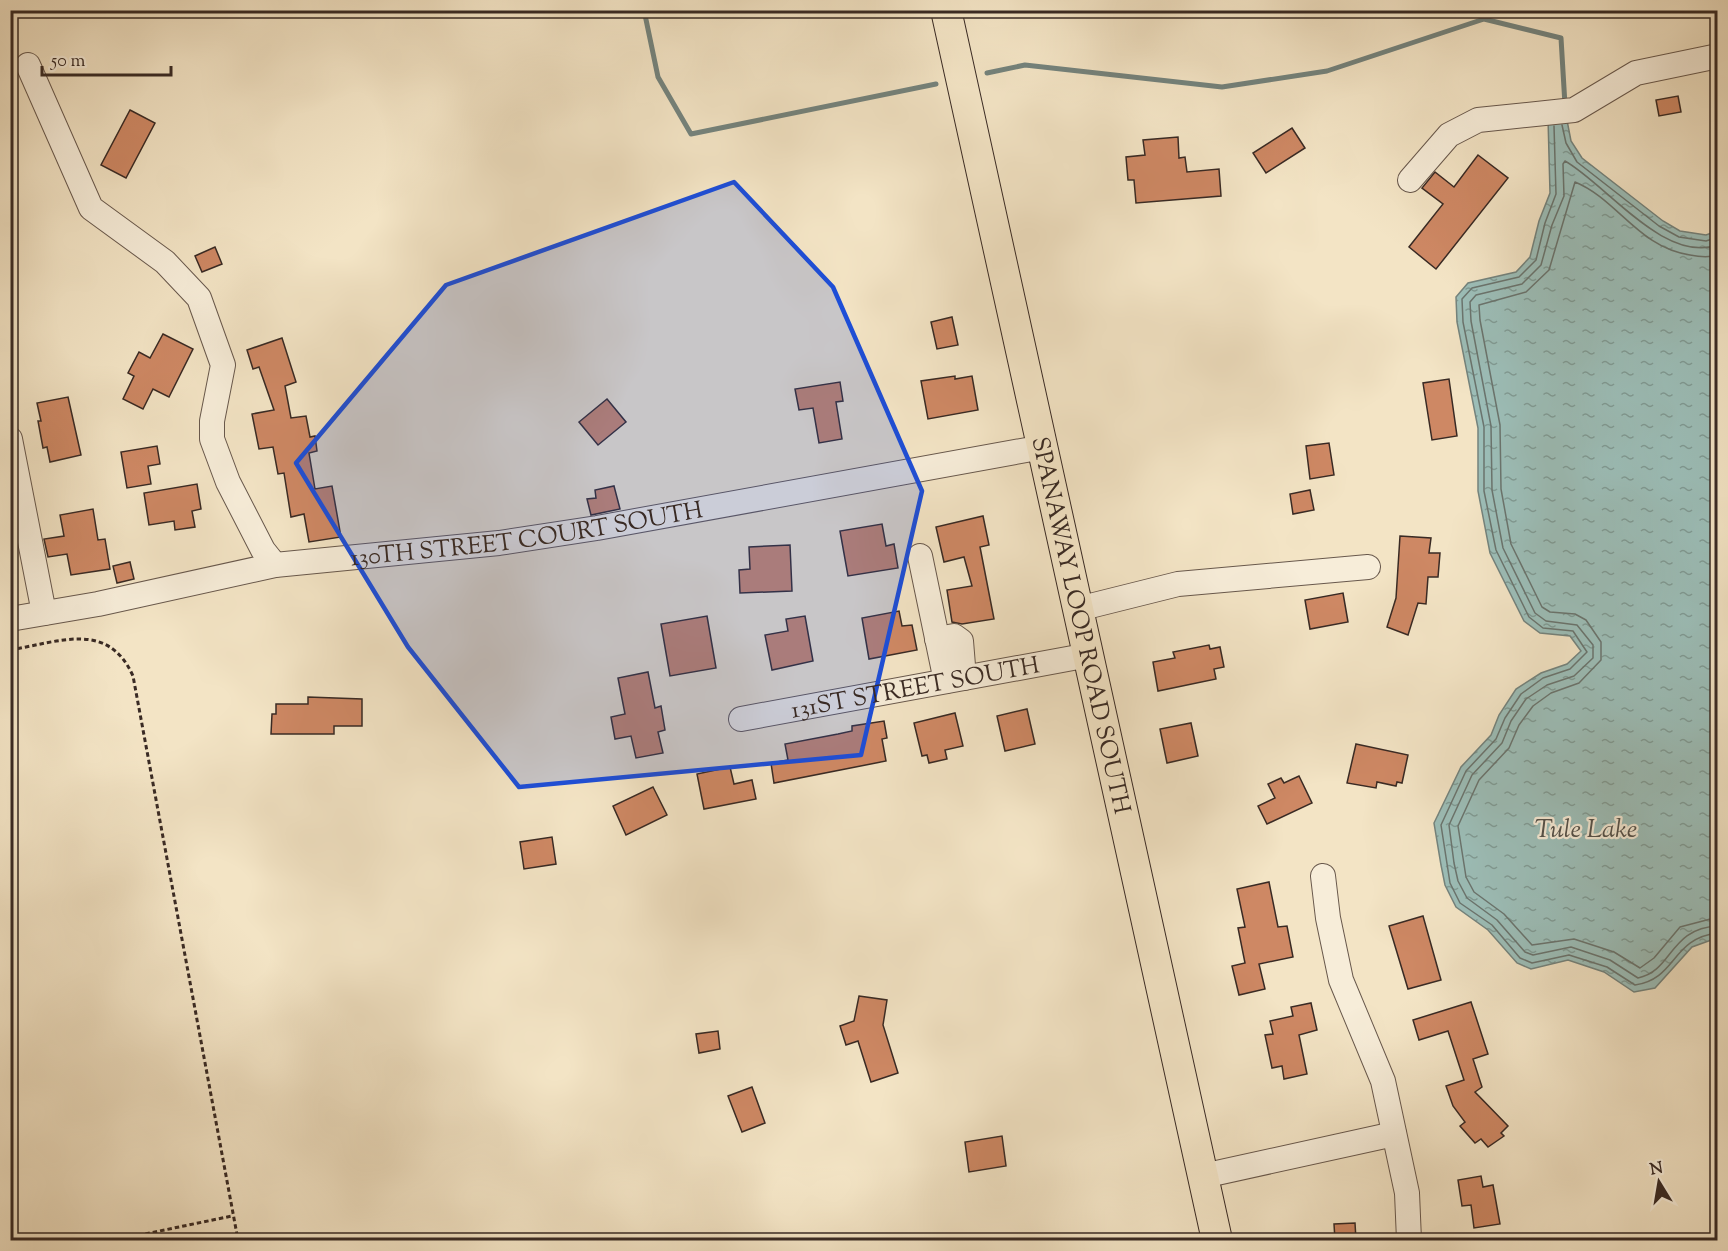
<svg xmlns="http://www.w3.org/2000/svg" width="1728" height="1251" viewBox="0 0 1728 1251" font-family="'Sorts Mill Goudy',serif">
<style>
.water{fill:url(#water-ripples);stroke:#74837d;stroke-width:1.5}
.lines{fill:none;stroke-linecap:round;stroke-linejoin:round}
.shore{stroke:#6a746e;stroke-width:1.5}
.stream{stroke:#74837d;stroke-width:5}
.building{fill:#ce8864;stroke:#392a24;stroke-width:1.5}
.minor-casing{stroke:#68584c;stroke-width:26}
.major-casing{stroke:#392a24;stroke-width:32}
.path{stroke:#392a24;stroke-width:3;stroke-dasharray:4.5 3;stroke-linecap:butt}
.minor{stroke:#f7edd9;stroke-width:24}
.major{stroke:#f3e4c5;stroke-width:30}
.marked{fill:#1d4ed8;fill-opacity:0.2;stroke:#1d4ed8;stroke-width:4.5;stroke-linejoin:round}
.labels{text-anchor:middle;stroke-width:4.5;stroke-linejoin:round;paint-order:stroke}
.street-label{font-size:24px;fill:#392a24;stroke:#f7edd9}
.water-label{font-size:26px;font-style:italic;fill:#524f49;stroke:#f7edd9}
</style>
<defs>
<pattern id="water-ripples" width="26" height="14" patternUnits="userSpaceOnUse" patternTransform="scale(1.5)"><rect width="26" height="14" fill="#9cbeb8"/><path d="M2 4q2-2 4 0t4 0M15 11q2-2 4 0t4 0" fill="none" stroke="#809b95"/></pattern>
</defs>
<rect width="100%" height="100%" fill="#f3e4c5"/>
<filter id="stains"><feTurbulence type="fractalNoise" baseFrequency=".00333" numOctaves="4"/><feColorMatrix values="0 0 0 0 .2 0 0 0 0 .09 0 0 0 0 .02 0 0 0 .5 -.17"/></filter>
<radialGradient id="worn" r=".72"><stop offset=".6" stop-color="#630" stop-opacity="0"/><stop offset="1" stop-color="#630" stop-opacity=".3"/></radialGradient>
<!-- water -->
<polygon class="water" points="1565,110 1571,141 1582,158 1663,221 1680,231 1706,235 1717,231 1717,938 1692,947 1655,988 1634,992 1604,972 1568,960 1531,969 1517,963 1488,930 1456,907 1445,885 1441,865 1434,823 1461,767 1491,735 1499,715 1516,689 1541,673 1567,664 1581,651 1570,636 1540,633 1524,621 1490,553 1478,491 1478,428 1457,322 1456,297 1468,283 1516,272 1530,257 1539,221 1550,193 1548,118"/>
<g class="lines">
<!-- shore -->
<g class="shore">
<polyline points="1562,125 1566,143 1577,162 1659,226 1679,237 1706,241 1718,237"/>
<path d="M1554,126L1556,194L1545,223L1536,260L1519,277L1472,288L1462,299L1463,322L1484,427V491L1496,550L1529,617L1543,628L1573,631L1587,652L1570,669L1543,678L1521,694L1505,718L1496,739L1466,771L1441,825L1450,883L1460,903L1492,925L1520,958L1532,963L1569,955L1607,967L1635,985C1677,979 1671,938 1718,933"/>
<path d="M1718,245C1664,264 1606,184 1565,161L1563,164L1564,196L1552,225L1541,265L1522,284L1476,295L1470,302L1471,321L1491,426L1492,490L1503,548L1535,613L1546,621L1577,625L1593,645V658L1574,676L1547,685L1526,699L1511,721L1502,743L1472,775L1449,825L1454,863L1458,881L1467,898L1497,920L1525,952L1533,955L1571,947L1610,960L1638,978C1673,971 1669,928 1718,926"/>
<path d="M1718,255C1708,258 1700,257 1690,255C1639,248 1617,199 1575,182L1549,270L1526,292L1479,305L1480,320L1500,425L1501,489L1511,544L1542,607L1550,612L1575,614L1586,620L1601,642V660L1579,683L1551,693L1533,706L1519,725L1509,748L1479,780L1458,826L1466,877L1474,892L1504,914L1532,945L1574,939L1614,952L1640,968L1654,958L1680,927L1718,917"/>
</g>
<!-- stream -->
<g class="stream">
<polyline points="644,10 658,77 691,134 936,84"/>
<polyline points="987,73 1025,65 1222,87 1327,71 1484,19 1561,38 1565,105"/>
</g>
</g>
<!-- building -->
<g class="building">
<polygon points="1678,96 1681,112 1659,116 1656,100"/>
<polygon points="130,110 155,123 126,178 101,165"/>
<polygon points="1292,128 1305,148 1266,173 1253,153"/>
<polygon points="1178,137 1179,158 1185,157 1187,172 1219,169 1221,196 1136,203 1134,180 1128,180 1126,157 1145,155 1143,140"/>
<polygon points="1478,155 1508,178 1436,269 1409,247 1443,204 1422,188 1435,172 1454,187"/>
<polygon points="215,247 222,264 202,272 195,256"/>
<polygon points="952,317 958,345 937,349 931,322"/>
<polygon points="163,334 193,349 169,397 153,389 143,409 123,399 134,376 128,373 139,352 150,358"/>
<polygon points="282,338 296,382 285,386 291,418 306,416 310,437 315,436 317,451 309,453 315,489 332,486 341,537 309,542 304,514 291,517 284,473 278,474 273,447 259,449 252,414 274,410 259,367 253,369 247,350"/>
<polygon points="955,376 955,379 972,376 978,410 928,419 921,381"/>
<polygon points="1449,379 1457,436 1432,440 1423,383"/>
<polygon points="840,382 843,401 836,402 842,439 819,443 813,408 799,410 795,389"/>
<polygon points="68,397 81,455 50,462 47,447 43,448 38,421 41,421 37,403"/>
<polygon points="607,399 626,422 598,445 579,422"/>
<polygon points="1329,443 1334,475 1310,479 1306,446"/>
<polygon points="157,446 160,464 148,466 151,484 127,488 121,452"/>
<polygon points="197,484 201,509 192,511 195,527 175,530 174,521 149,525 144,493"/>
<polygon points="614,486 620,509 591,515 587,499 596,498 595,490"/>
<polygon points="1310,490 1314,510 1293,514 1290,494"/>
<polygon points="93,509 98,540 105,539 110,569 71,575 67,554 48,557 44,539 64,536 60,515"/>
<polygon points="983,516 989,545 980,547 994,619 962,624 952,622 947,590 972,586 964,557 944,562 936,527"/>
<polygon points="882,524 886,546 894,544 898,568 848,576 840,531"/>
<polygon points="1400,536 1431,538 1429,553 1440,553 1438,577 1428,577 1426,604 1418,603 1408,635 1387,627 1396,598"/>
<polygon points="790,545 792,591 740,593 739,570 750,569 749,547"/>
<polygon points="130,562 134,579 117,583 113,566"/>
<polygon points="1343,593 1348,622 1310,629 1305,600"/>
<polygon points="899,611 902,626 912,625 917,650 869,659 862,618"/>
<polygon points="707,616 716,668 670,676 661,624"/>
<polygon points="805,616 813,661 772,670 765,635 788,631 786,619"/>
<polygon points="1209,645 1210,649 1220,647 1224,667 1214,669 1216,679 1158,691 1153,662 1175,658 1173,652"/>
<polygon points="648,672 655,708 661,706 665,730 658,732 663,753 636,758 631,736 615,739 611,717 625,714 618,678"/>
<polygon points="308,697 362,699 362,726 334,726 334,734 271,734 272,714 276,714 276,704 308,704"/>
<polygon points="1027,709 1035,744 1005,751 997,716"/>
<polygon points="955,713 963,746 945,750 947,759 929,763 927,755 922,756 914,723"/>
<polygon points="884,721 887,738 882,739 886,761 774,783 771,763 788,760 785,744 838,734 852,731 852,726"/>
<polygon points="1191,723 1198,756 1167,763 1160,729"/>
<polygon points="1356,744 1408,755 1402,783 1397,782 1396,786 1377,782 1376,788 1347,783"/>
<polygon points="730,767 734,784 752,780 756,799 704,809 697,774"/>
<polygon points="1299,776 1312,803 1267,824 1258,806 1275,798 1268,784 1281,778 1284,783"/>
<polygon points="653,787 667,815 626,835 613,806"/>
<polygon points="552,837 556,864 524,869 520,842"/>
<polygon points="1269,882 1278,927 1287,926 1293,957 1259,964 1265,989 1239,995 1232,966 1245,963 1238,928 1245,927 1237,889"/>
<polygon points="1423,916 1441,980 1408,989 1389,926"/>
<polygon points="859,996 887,1000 883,1025 898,1073 871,1082 858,1041 846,1045 840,1026 854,1021"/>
<polygon points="1471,1002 1488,1054 1473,1059 1482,1087 1475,1092 1508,1126 1501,1133 1504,1136 1488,1147 1481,1139 1475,1143 1460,1126 1465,1122 1453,1106 1446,1086 1464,1080 1448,1031 1419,1040 1413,1020"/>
<polygon points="1311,1003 1317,1030 1299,1035 1307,1074 1284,1079 1282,1066 1272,1068 1265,1035 1273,1034 1270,1021 1293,1016 1291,1007"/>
<polygon points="718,1031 720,1049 699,1053 696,1034"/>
<polygon points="752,1087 765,1123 742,1132 728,1096"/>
<polygon points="1002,1136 1006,1166 969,1172 965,1142"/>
<polygon points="1481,1176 1483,1187 1493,1185 1500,1224 1474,1228 1471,1205 1462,1206 1458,1180"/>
<polygon points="1355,1223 1356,1240 1335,1240 1334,1224"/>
</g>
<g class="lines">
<!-- minor casing -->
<g class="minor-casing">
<g id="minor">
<polyline points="28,65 91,208 165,262 199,298 223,365 212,421 212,439 228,482 263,550 275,565"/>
<polyline points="1410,180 1449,135 1478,120 1574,110 1636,73 1718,56"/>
<polyline points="10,439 44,613"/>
<polyline points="920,556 946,681"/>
<polyline points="1078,609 1178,584 1368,567"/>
<path id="s1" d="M10,619L98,604L275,565L499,543L597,528L1043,447"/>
<polyline points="937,639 954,636 961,641 964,678"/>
<path id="s2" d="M741,719L1089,655"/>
<polyline points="1323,876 1328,918 1341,980 1383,1081 1407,1193 1409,1240"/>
<polyline points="1203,1176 1394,1134"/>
</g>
</g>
<!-- major casing -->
<g class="major-casing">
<g id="major">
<path id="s3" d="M946,10L1217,1240"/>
</g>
</g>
<!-- path -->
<g class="path">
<path d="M10,650C59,642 108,620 133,676L238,1240"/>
<polyline points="116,1240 232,1216"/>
</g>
<!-- minor -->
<use href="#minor" class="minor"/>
<!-- major -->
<use href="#major" class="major"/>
</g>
<!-- marked area -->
<path class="marked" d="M734,182L833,287L922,491L861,755L519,787L408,647L296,463L446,285Z"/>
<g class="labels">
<!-- street labels -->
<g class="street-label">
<text dy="8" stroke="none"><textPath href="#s1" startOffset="524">130TH STREET COURT SOUTH</textPath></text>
<text dy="8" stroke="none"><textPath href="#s3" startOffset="630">SPANAWAY LOOP ROAD SOUTH</textPath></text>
<text dy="8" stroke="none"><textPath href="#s2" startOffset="177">131ST STREET SOUTH</textPath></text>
</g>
<!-- water labels -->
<g class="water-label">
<text x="1586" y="837">Tule Lake</text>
</g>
</g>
<!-- margin -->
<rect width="1728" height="1251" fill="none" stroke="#f3e4c5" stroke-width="36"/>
<rect x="12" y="12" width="1704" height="1227" fill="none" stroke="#392a24" stroke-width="3"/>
<rect x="18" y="18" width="1692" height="1215" fill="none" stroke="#392a24" stroke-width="1.5"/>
<!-- north arrow -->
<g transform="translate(1659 1182) rotate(349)" stroke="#f7edd9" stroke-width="4.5" paint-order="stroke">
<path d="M0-4.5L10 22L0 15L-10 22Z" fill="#392a24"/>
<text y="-9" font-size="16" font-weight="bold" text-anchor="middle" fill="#392a24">N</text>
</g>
<!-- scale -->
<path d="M42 66v9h129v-9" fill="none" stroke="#392a24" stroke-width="3"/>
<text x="51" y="66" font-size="18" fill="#392a24" stroke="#f7edd9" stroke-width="4.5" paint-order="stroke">50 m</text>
<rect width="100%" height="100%" filter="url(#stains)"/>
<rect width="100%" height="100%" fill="url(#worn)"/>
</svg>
